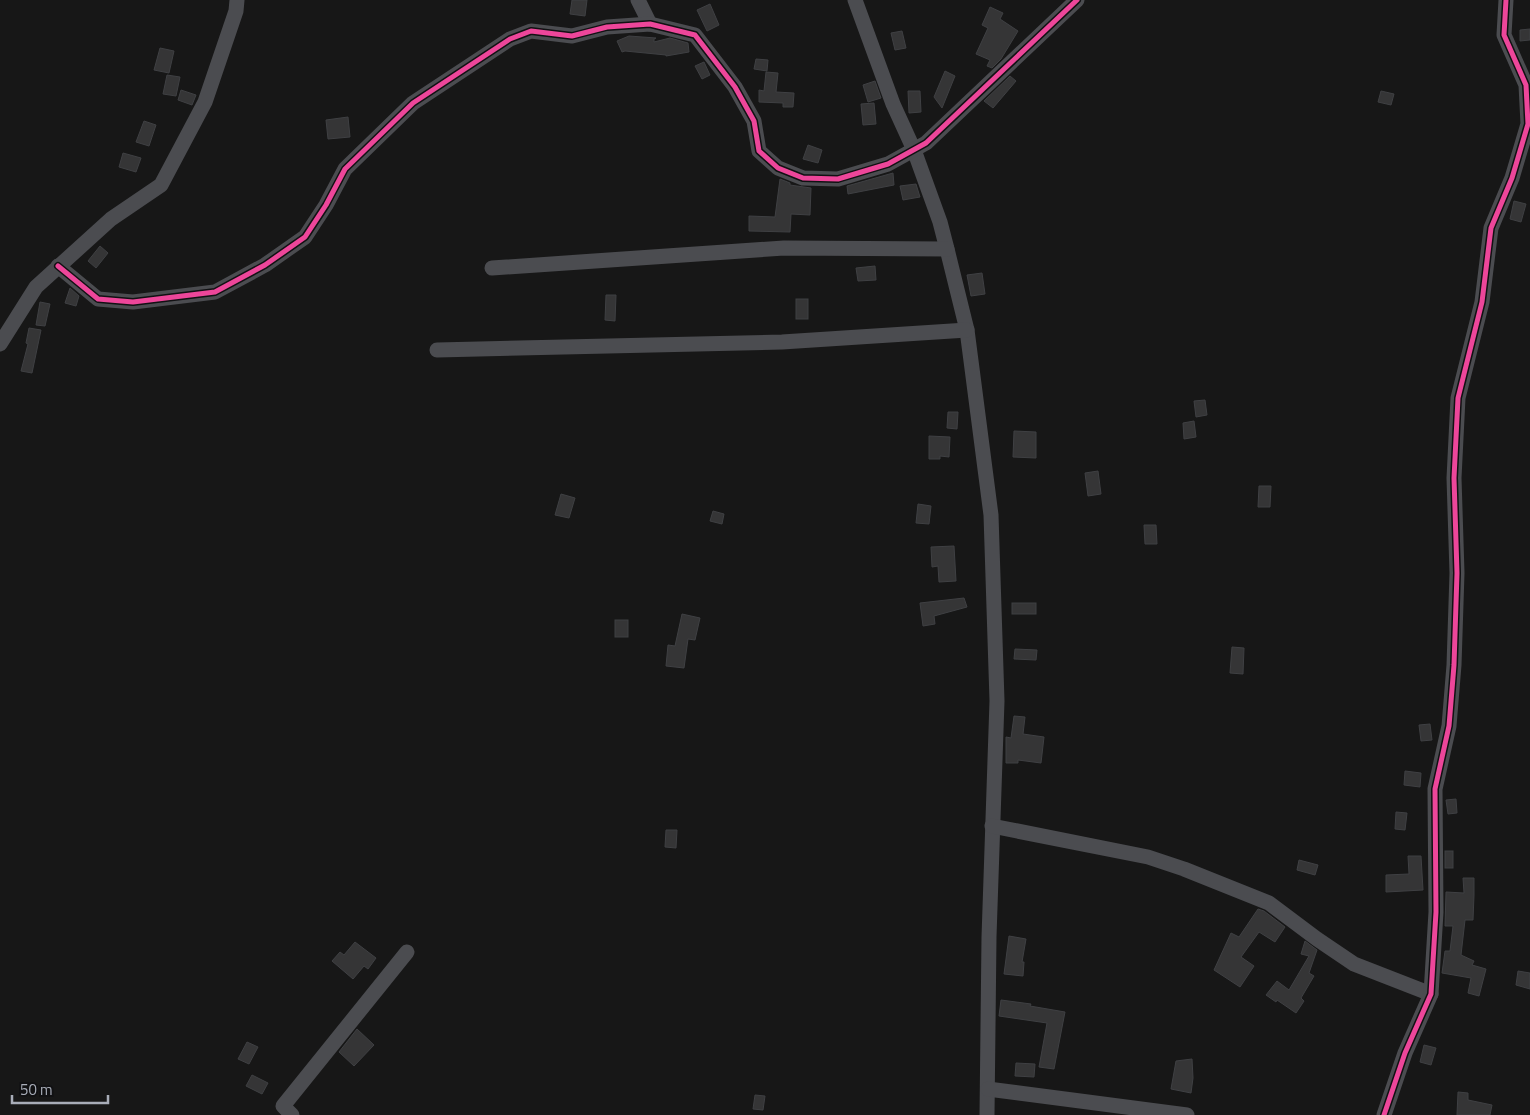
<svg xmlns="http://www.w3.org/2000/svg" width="1530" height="1115" viewBox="0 0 1530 1115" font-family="'Titillium Web',sans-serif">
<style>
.building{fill:#353536;stroke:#3f4043}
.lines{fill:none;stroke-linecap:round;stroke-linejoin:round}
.street{stroke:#4b4c50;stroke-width:15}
.cycleway-casing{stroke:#111113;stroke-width:8}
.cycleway{stroke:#ed469a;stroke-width:5}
</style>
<rect width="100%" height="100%" fill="#171717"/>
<!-- building -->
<g class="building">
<polygon points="572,0 587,0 585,16 570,14"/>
<polygon points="710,4 719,25 707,31 697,10"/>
<polygon points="990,7 1003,13 1000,19 1018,31 1001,59 992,68 987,66 990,60 976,54 988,28 982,25"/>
<polygon points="1530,29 1530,40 1520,41 1520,30"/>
<polygon points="902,31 906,48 895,50 891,33"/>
<polygon points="629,36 656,38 654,39 654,42 670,38 688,43 689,52 666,56 666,55 625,51 622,52 617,41"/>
<polygon points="160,48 174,51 169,73 154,70"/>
<polygon points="756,59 768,60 767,71 754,69"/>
<polygon points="704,62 710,75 702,79 695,66"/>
<polygon points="945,71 955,76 942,108 934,97"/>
<polygon points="766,72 778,73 776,92 794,93 793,107 783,107 783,103 759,102 759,90 764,91"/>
<polygon points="167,75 180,77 176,96 163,94"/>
<polygon points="1010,76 1016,81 993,108 984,101"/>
<polygon points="875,81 881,98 868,102 863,85"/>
<polygon points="181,90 196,95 192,105 178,100"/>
<polygon points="908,91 920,91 921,112 909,113"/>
<polygon points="1381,91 1394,94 1391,105 1378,102"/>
<polygon points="874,103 876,124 863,125 861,104"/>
<polygon points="348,117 350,137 328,139 326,120"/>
<polygon points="144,121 156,125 149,146 136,142"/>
<polygon points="808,145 822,150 818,163 803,159"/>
<polygon points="123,153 141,158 136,172 119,167"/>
<polygon points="893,173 894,185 848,194 847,186"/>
<polygon points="780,179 790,183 790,185 811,188 810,215 791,214 790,232 749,231 749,216 775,217"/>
<polygon points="916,184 920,197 903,200 900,186"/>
<polygon points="1514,201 1526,204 1521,222 1510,219"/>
<polygon points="100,246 108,253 96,268 88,261"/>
<polygon points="875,266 876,280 858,281 856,268"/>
<polygon points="982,273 985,294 971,296 967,275"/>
<polygon points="70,288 79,296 76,306 65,303"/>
<polygon points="606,295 616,295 615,321 605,320"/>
<rect x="796" y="299" width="12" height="20"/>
<polygon points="40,302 50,304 45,326 36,325"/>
<polygon points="29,328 41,330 32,373 21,371 28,344 26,343"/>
<polygon points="1205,400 1207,415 1196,417 1194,401"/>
<polygon points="948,412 958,412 957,429 947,428"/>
<polygon points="1194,421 1196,437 1184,439 1183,423"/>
<polygon points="1014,431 1036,432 1036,458 1013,457"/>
<polygon points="929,436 950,437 949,457 940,456 940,459 929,459"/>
<polygon points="1098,471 1101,494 1088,496 1085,473"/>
<polygon points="1259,486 1271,486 1270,507 1258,507"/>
<polygon points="561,494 575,498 569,518 555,515"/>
<polygon points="918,504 931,506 929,524 916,523"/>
<polygon points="713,511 724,514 722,524 710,521"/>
<polygon points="1144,525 1156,525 1157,544 1145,544"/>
<polygon points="954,546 956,581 939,582 938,566 932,567 931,547"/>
<polygon points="964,598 967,607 934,616 935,624 923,626 920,603"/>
<rect x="1012" y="603" width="24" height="11"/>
<polygon points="682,614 700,618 695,640 688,639 684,668 666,666 668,645 675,646"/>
<rect x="615" y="620" width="13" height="17"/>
<polygon points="1232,647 1244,648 1243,674 1230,673"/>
<polygon points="1015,649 1037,650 1036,660 1014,659"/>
<polygon points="1014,716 1025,717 1023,734 1044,737 1041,763 1018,760 1018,763 1006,763 1006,737 1011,738"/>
<polygon points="1430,724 1432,740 1421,741 1419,725"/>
<polygon points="1405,771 1421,773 1420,787 1404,785"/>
<polygon points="1456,799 1457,813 1448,814 1446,800"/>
<polygon points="1396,812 1407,813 1405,830 1395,829"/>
<polygon points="666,830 677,830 676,848 665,847"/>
<rect x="1445" y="851" width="8" height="17"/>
<polygon points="1408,856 1421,856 1423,890 1386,892 1386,875 1409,874"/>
<polygon points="1299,860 1318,865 1315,875 1297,870"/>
<polygon points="1463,878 1474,878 1474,895 1473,920 1465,920 1461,955 1474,961 1472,965 1486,969 1479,996 1468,993 1471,978 1442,973 1445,951 1450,951 1453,926 1445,926 1446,892 1464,893"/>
<polygon points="1258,909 1264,911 1285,927 1275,942 1259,932 1241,957 1254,966 1240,987 1214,970 1231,933 1239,937"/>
<polygon points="1009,936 1026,939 1022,962 1024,962 1023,976 1004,974"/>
<polygon points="1305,941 1317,950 1309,973 1314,976 1301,998 1304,1001 1296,1013 1277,1000 1276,1002 1266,995 1277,981 1289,990 1309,956 1301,954"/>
<polygon points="355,942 376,958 368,969 364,966 353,979 332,961 340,952 344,955"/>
<polygon points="1518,971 1530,973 1530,989 1516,985"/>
<polygon points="1001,1000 1031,1004 1030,1006 1065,1012 1054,1069 1039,1067 1047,1023 999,1016"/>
<polygon points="357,1029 374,1045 354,1066 339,1052"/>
<polygon points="247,1042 258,1047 249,1064 238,1059"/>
<polygon points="1424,1045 1436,1048 1431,1065 1420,1062"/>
<polygon points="1192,1059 1193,1078 1191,1093 1171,1089 1176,1061"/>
<polygon points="1016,1063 1035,1064 1034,1077 1015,1076"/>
<polygon points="252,1075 268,1083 262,1094 246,1086"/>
<polygon points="1458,1092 1468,1093 1468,1100 1492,1105 1490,1115 1457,1115"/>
<polygon points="755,1095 765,1096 763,1110 753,1109"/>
</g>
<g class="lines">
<!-- street -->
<g class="street">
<polyline points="638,0 650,24"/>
<polyline points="855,0 893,104 914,150 940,222 947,249 967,330 991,515 997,701 989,937 987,1115"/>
<polyline points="58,266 98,299 133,302 215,292 265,265 305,237 326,205 345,169 413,103 510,39 531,31 572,36 607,27 650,24 695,35 735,87 754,121 759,151 778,168 803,178 838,179 888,164 926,143 1077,0"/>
<polyline points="492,268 784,248 947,249"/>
<polyline points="0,344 36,287 111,219 161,185 205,102 236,11 237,0"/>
<polyline points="437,350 782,342 967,330"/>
<polyline points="992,826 1148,857 1184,869 1269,903 1317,939 1354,964 1431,994"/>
<polyline points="988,1089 1187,1115"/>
<polyline points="292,1115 283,1106 407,952"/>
<polyline points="1384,1115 1405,1053 1431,994 1436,912 1435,789 1449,726 1454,665 1457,573 1454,478 1458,398 1482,302 1491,228 1512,178 1528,124 1526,85 1504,35 1506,0"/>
</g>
<!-- cycleway casing -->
<g class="cycleway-casing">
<g id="cycleway">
<polyline points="58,266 98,299 133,302 215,292 265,265 305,237 326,205 345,169 413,103 510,39 531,31 572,36 607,27 650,24 695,35 735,87 754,121 759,151 778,168 803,178 838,179 888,164 926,143 1077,0"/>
<polyline points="1384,1115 1405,1053 1431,994 1436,912 1435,789 1449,726 1454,665 1457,573 1454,478 1458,398 1482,302 1491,228 1512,178 1528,124 1526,85 1504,35 1506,0"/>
</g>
</g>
<!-- cycleway -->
<use href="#cycleway" class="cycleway"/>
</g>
<!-- scale -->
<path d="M12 1095v8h96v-8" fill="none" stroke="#a8adb8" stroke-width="2.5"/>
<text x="20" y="1095" font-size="15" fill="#a8adb8" stroke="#111113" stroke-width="4" paint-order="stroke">50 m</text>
</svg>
